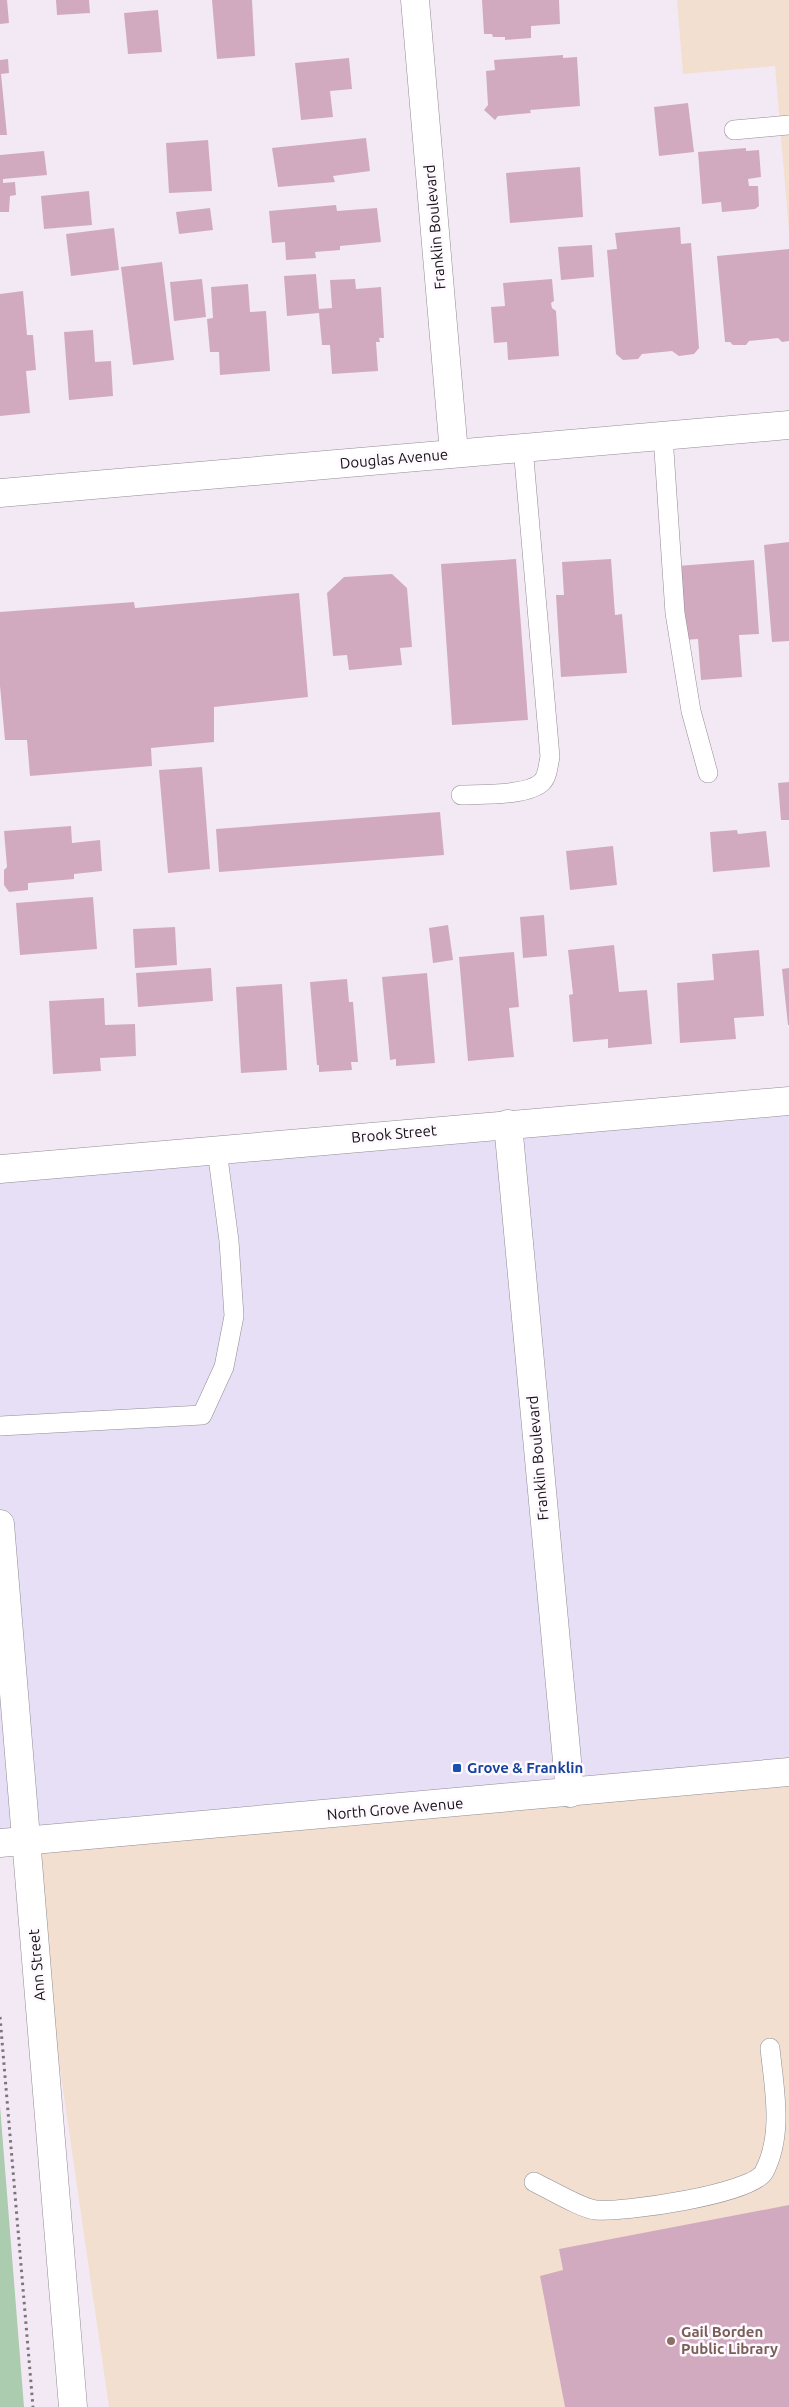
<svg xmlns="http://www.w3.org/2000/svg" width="789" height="2407" viewBox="0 0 789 2407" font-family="Ubuntu,sans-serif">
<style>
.commercial{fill:#f3dfd0}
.industrial{fill:#e6dff5}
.green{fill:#abccaf}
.building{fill:#d2aabf}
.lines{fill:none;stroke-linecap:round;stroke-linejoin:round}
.lane-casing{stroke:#938b94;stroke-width:20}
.street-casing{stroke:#938b94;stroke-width:29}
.path{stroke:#7b757b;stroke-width:3;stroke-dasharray:2.5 4;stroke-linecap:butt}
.lane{stroke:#fff;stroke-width:19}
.street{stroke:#fff;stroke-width:28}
.transit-dot{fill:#1a4fb4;stroke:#fef8ff;stroke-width:2}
.education-dot{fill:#8d6e63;stroke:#fef8ff;stroke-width:2}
.labels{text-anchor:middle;stroke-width:5;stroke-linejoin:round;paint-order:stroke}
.street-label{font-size:15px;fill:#131013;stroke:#fef8ff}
.transit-label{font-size:15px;font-weight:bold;fill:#164399;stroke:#fef8ff;text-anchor:start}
.education-label{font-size:15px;font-weight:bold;fill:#785e54;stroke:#fef8ff;text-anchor:start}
</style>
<rect width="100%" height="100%" fill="#f3e9f4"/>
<!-- commercial -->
<g class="commercial">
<polygon points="677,0 789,0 789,232 775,66 683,74"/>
<polygon points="789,1772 789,2407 109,2407 27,1841"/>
</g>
<!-- industrial -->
<polygon class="industrial" points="789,1101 789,1772 0,1843 0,1169"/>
<!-- green -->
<polygon class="green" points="0,2106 24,2407 0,2407"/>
<!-- building -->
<g class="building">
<polygon points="0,0 7,0 9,23 0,24"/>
<polygon points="56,0 89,0 90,13 57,15"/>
<polygon points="212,0 252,0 255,56 217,59"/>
<polygon points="482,0 559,0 560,24 531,26 531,38 505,40 505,37 493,37 492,34 484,34"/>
<polygon points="158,10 162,52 128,54 124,13"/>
<polygon points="563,55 563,58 577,57 580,106 530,110 531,113 498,116 495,120 484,110 488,105 486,71 495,70 494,60"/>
<polygon points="349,58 352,89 330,91 333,117 301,120 295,63"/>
<polygon points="8,59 9,73 1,74 7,135 0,135 0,60"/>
<polygon points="688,103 694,152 659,156 654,107"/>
<polygon points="366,138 370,171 333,176 335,182 278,187 272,148"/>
<polygon points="208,140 212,191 169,193 166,143"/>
<polygon points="746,148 746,151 759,150 761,177 748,179 749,186 758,186 759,206 755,209 722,212 721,202 702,204 698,152"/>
<polygon points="44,151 47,175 3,179 3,183 15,182 16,195 10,196 9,212 0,212 0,155"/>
<polygon points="580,167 583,217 510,223 506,173"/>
<polygon points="89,191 92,225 44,229 41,196"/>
<polygon points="336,205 337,211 377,208 381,242 340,246 340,250 315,252 316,258 286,260 285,242 272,243 269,211"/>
<polygon points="210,208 213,230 179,234 176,212"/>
<polygon points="680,227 681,244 691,243 699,348 694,354 679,356 672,351 642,354 638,359 623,360 616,354 607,250 617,249 615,233"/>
<polygon points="114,228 119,270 71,276 66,234"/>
<polygon points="592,245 594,277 561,280 558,247"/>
<polygon points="789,249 789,341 782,342 778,338 749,341 746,345 733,345 730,342 725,342 717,256"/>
<polygon points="162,262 174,360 133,365 121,267"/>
<polygon points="316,274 319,309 332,308 330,280 355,279 356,289 381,287 384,338 379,338 380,342 376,342 378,371 332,374 330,345 322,345 319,313 287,316 284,276"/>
<polygon points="202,279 206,317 174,321 170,282"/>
<polygon points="552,279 554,301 551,303 552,308 556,311 559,356 508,360 507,342 494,343 491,307 505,306 503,283"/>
<polygon points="248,284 250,312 266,311 270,371 220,375 219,352 210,352 207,319 213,318 211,287"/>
<polygon points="23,291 27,335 33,335 36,370 26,371 30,413 0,416 0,294"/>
<polygon points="93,330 95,362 111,361 113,396 69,400 64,332"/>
<polygon points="789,542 789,641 772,642 764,545"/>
<polygon points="516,559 528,720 452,725 441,564"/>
<polygon points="611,559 615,615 622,614 627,673 561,677 556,595 564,595 562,562"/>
<polygon points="754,560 759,634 739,635 742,677 701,680 698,639 684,640 678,566"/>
<polygon points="392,574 407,588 412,647 400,648 402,665 349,670 347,655 333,656 327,593 344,577"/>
<polygon points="299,593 308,697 214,707 214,742 151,748 152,766 30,776 27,740 5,740 0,686 0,612 134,602 135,608"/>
<polygon points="202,767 210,869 168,873 159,770"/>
<polygon points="789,782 789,820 781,820 778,783"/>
<polygon points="440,812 444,855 219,872 216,829"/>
<polygon points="71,826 72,843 100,840 102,871 74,874 74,879 28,883 28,890 9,892 4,885 4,870 7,867 4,831"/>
<polygon points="737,830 738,834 766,831 770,867 713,872 710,832"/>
<polygon points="613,846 617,885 570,890 566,851"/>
<polygon points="93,897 97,949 20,955 16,903"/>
<polygon points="544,915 547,956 523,958 520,917"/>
<polygon points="448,925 453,960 433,963 429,928"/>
<polygon points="175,927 177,965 135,968 133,929"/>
<polygon points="614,945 619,992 647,990 652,1044 608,1048 608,1039 573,1042 569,995 573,994 568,950"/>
<polygon points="759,950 764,1016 734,1018 736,1039 680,1043 677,983 714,980 712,954"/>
<polygon points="514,952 519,1007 509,1008 514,1057 468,1061 459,957"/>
<polygon points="211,968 213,1001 138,1007 136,973"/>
<polygon points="789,968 789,1025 788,1025 782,969"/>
<polygon points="427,973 435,1063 396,1066 396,1059 390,1060 382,977"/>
<polygon points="347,979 349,1002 353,1002 358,1062 351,1062 352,1070 319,1072 319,1065 317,1065 310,982"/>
<polygon points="282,984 287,1070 241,1073 236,987"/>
<polygon points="104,998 105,1025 135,1024 136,1056 100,1058 101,1071 53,1074 49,1001"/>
<polygon points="789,2205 789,2407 565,2407 540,2276 563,2270 559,2249"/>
</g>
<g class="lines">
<!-- lane casing -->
<g class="lane-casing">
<g id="lane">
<polyline points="734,130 789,125"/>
<polyline points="663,436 675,613 691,711 708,773"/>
<path d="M461,795C481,794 528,796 542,782C548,776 548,765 550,757L523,447"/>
<polyline points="0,1426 202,1415 224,1367 234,1316 229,1241 217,1150"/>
<path d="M534,2182C549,2189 582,2209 596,2210C622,2213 752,2194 764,2172C784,2134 774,2088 770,2048"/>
</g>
</g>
<!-- street casing -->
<g class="street-casing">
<g id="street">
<polyline points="415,0 454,453"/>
<polyline points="0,493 789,425"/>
<polyline points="508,1124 570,1793"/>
<polyline points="0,1169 789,1101"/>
<polyline points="0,1524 73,2407"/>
<polyline points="0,1843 789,1772"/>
</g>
</g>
<!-- path -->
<polyline class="path" points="0,2017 33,2407"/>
<!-- lane -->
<use href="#lane" class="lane"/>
<!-- street -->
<use href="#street" class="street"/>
</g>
<!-- markers -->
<rect class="transit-dot" x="452" y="1763" width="10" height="10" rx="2.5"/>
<circle class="education-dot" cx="671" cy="2341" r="5"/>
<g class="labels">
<!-- street labels -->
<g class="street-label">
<text transform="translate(435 227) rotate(-95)" y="5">Franklin Boulevard</text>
<text transform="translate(394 459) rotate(-5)" y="5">Douglas Avenue</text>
<text transform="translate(394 1134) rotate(-5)" y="5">Brook Street</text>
<text transform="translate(538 1458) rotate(-95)" y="5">Franklin Boulevard</text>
<text transform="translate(395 1809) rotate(-5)" y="5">North Grove Avenue</text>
<text transform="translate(37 1965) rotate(-95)" y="5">Ann Street</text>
</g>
<!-- transit labels -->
<g class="transit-label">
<text x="467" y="1773">Grove &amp; Franklin</text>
</g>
<!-- education labels -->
<g class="education-label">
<text x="681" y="2337">Gail Borden<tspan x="681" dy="17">Public Library</tspan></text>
</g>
</g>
</svg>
